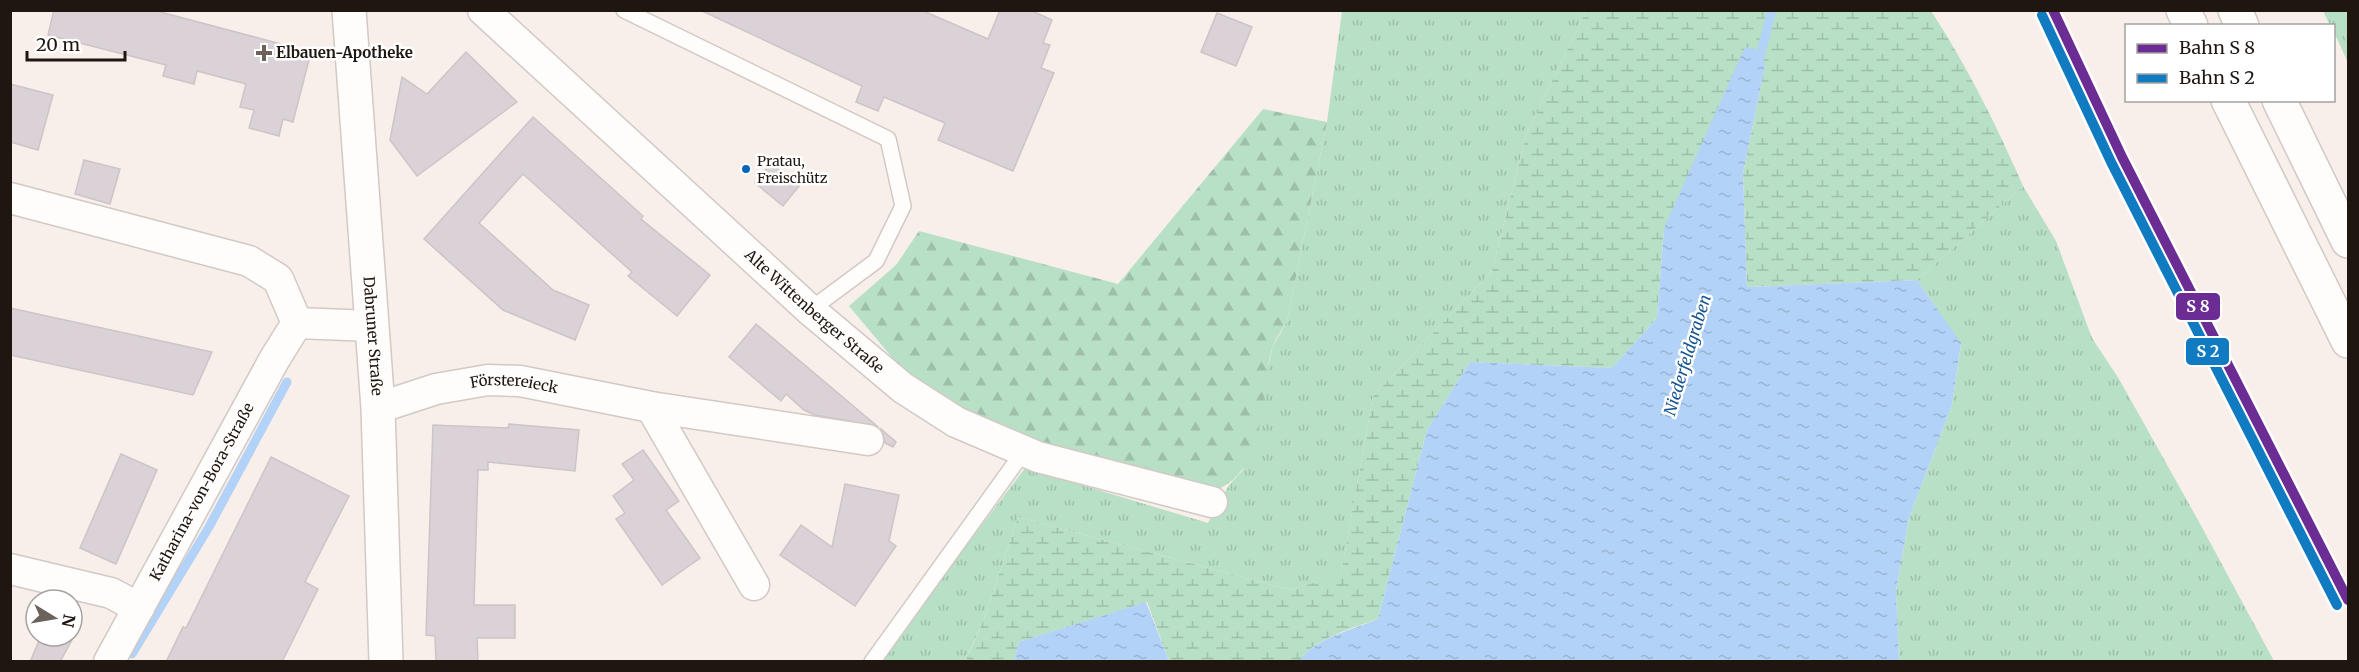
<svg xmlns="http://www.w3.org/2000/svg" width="2359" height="672" viewBox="0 0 2359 672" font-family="Merriweather,serif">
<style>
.grass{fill:url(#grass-tufts)}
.forest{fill:url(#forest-firs)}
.wetland{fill:url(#wetland-marsh)}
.water{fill:url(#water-ripples)}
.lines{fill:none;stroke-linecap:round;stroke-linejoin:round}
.stream{stroke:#b3d2f7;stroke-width:9}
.building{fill:#dad2d6;stroke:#ccc5c8;stroke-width:1.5}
.lane-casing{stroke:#d2c9c4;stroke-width:18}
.street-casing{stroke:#d2c9c4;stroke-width:33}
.secondary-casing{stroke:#d2c9c4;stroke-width:36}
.primary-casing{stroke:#d2c9c4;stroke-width:36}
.lane{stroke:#fefdfc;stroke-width:15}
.street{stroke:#fefdfc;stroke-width:30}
.secondary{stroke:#fefdfc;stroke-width:33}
.primary{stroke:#fefdfc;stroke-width:33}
.rail-1-casing{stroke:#fff;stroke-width:15}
.rail-2-casing{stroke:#fff;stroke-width:15}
.rail-1{stroke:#6b2c94;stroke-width:10}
.rail-2{stroke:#107bc0;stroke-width:10}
.poi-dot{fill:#6b625c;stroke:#fff;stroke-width:2}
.bus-dot{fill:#0065bd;stroke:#fff;stroke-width:2}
.labels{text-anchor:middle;stroke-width:5;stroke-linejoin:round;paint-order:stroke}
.bus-label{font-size:14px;fill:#1f1610;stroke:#fff;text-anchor:start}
.poi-label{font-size:15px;font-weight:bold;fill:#1f1610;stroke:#fff;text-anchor:start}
.street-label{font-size:15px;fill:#1f1610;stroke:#fff}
.water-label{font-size:16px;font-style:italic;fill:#145490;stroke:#fff}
.line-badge{stroke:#fff;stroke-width:2}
.badge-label{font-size:16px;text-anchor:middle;font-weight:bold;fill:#fff}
</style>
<defs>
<pattern id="grass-tufts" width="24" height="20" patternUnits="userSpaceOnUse" patternTransform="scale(1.5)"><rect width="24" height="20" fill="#b8e0c7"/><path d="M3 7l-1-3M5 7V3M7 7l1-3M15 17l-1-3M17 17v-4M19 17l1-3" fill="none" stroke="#9ebfaa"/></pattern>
<pattern id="forest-firs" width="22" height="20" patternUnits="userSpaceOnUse" patternTransform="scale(1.5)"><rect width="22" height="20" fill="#b8e0c7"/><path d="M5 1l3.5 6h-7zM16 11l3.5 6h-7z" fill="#9ebfaa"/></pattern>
<pattern id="wetland-marsh" width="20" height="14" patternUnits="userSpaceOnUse" patternTransform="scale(1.5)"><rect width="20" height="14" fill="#b8e0c7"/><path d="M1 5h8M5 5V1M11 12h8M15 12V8" fill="none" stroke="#9ebfaa"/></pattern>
<pattern id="water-ripples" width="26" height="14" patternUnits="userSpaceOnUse" patternTransform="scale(1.5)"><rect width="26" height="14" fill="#b3d2f7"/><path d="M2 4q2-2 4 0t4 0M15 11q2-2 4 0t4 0" fill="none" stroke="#9ab4d3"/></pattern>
</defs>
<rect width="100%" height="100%" fill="#f9efea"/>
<!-- grass -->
<g class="grass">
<polygon points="1342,11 1586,11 1526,135 1492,271 1373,396 1341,575 1291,590 1018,517 984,619 965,661 878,662 1025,468 1208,523 1229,485 1243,470 1273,346 1287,321 1327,122"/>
<polygon points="2323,11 2348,11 2348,63 2334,32 2334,26 2330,25"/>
<polygon points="2023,186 2056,241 2092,338 2119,379 2198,520 2274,661 1899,662 1896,591 1909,518 1952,405 1961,344 1917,280"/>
</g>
<!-- forest -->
<path class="forest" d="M1263,109L1327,122L1287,321C1282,329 1276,338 1273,346C1257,395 1272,466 1215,491L1040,446L959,410L905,373L849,306L896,265L919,231L1118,284Z"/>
<!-- wetland -->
<path class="wetland" d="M1586,11H1931C1968,67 1996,125 2023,186L1917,280L1747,287L1743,173L1765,66L1664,228L1657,318L1612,368L1470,362L1427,430L1378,619C1356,627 1310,640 1300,661H1169L1147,602L1019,642L1014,661L965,662L984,619L1018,517L1291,590L1341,574L1373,396L1492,271L1526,135Z"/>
<!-- water -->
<g class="water">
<path d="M1745,47L1761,51L1765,66L1743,173L1747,287L1917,280L1961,343L1952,405L1909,518L1896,591L1899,661H1300C1310,640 1357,628 1378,619L1427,430L1470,362L1612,368L1657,318L1664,228Z"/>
<polygon points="1146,602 1169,661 1014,661 1019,642"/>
</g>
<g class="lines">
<!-- stream -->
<g class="stream">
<polyline points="1759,60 1772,10"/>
<polyline points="132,654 209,527 287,382"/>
</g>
</g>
<!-- building -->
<g class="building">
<polygon points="54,10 153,10 311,52 293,122 283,119 279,136 249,128 254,110 240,107 246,84 197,71 194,84 163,76 166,65 48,35"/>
<polygon points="700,10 921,10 988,39 1000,10 1030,10 1052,20 1043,43 1050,45 1041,68 1054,73 1013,171 938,140 945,123 884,97 878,111 856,102 862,86"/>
<polygon points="1217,13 1252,27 1236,66 1201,52"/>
<polygon points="466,52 517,102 417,176 390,140 402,77 427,94"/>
<polygon points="10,84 53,95 38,150 10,142"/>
<polygon points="533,117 643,216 641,219 710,275 677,316 628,276 632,272 523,174 479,223 553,290 589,305 575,340 503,310 424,239"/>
<polygon points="84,160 120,169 110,204 75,194"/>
<polygon points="771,163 799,186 783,206 755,183"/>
<polygon points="10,308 212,352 193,395 10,355"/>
<polygon points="756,324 877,426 815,415 804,410 786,394 781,401 729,357"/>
<polygon points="509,424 579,430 575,471 488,462 488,470 478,470 474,605 515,605 515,638 477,638 478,662 436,662 435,636 426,635 433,425 508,428"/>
<polygon points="881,429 896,442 893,447 885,443"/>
<polygon points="643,450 679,501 666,510 700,558 662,585 616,519 625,513 613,496 634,480 622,464"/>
<polygon points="121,454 157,470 116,564 80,548"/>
<polygon points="271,457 349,496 305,582 318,589 282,662 166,662 183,627 186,628"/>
<polygon points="845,484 899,495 889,541 896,546 855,606 780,555 801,525 832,547"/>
<polygon points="72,619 81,623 60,662 30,662 41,636 72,636"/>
</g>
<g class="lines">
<!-- lane casing -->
<g class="lane-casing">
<g id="lane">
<polyline points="624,10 888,139 903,206 876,261 810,310"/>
<polyline points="872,662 1024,451"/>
</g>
</g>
<!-- street casing -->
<g class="street-casing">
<g id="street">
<path id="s1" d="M483,10L810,310L903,388L956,422L1038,457L1212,502"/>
<polyline points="10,198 249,261 278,279 297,323"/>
<polyline points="297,323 372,326"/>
<polyline points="651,407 754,585"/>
<path id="s2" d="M378,408L436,389L488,380L520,381L651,407L868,440"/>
<polyline points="10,569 111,593 139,608"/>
<path id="s3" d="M109,662L274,360L297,323"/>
</g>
</g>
<!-- secondary casing -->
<g class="secondary-casing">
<g id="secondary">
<path id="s4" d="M349,10L378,408L386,662"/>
</g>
</g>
<!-- primary casing -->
<g class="primary-casing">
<g id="primary">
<polyline points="2183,10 2191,26"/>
<polyline points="2235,10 2242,26"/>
<polyline points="2228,100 2348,341"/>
<polyline points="2279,100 2348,241"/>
</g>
</g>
<!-- lane -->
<use href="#lane" class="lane"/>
<!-- street -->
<use href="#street" class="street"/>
<!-- secondary -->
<use href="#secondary" class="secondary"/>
<!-- primary -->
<use href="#primary" class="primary"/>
<!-- rail-1 casing -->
<g class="rail-1-casing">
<polyline id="rail-1" points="2053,10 2122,157 2348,600"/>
</g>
<!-- rail-2 casing -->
<g class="rail-2-casing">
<polyline id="rail-2" points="2042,15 2111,162 2337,605"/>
</g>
<!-- rail-1 -->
<use href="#rail-1" class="rail-1"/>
<!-- rail-2 -->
<use href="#rail-2" class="rail-2"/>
</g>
<!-- markers -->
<path class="poi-dot" d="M261 44h6v6h6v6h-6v6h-6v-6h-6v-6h6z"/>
<circle class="bus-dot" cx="746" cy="169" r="5"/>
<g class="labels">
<!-- bus labels -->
<g class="bus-label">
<text x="757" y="166">Pratau,<tspan x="757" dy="17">Freischütz</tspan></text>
</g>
<!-- poi labels -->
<g class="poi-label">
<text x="276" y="58">Elbauen-Apotheke</text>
</g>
<!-- street labels -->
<g class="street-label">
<text dy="5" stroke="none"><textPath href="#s1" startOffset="448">Alte Wittenberger Straße</textPath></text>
<text dy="5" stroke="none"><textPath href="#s4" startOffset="327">Dabruner Straße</textPath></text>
<text dy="5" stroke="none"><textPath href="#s2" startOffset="140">Förstereieck</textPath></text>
<text dy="5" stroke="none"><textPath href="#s3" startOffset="194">Katharina-von-Bora-Straße</textPath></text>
</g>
<!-- water labels -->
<g class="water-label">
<text transform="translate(1687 355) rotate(-73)" y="6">Niederfeldgraben</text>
</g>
</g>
<g class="line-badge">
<rect x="2175" y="292" width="46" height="29" rx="6" fill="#6b2c94"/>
<rect x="2185" y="337" width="45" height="29" rx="6" fill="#107bc0"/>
</g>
<g class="badge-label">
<text x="2198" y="312">S 8</text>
<text x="2208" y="357">S 2</text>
</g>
<!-- border -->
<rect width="2359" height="672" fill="none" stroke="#1f1610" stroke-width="24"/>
<!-- legend -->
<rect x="2125" y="24" width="210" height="78" fill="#ffffff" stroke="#a5a29f" stroke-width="1.5"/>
<rect x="2137" y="44" width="30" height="9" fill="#6b2c94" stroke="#a5a29f" stroke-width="1.5"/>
<text x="2179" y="54" font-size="18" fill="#1f1610">Bahn S 8</text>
<rect x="2137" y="74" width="30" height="9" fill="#107bc0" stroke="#a5a29f" stroke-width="1.5"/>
<text x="2179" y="84" font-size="18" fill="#1f1610">Bahn S 2</text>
<!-- north arrow -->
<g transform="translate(54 618) rotate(101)"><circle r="28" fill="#ffffff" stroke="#a5a29f" stroke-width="1.5"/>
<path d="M0-4.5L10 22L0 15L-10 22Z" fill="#6b625c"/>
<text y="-9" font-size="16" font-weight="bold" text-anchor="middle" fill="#1f1610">N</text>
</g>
<!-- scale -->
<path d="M27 51v9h98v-9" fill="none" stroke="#1f1610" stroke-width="3"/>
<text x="36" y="51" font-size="18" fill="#1f1610" stroke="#ffffff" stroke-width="4.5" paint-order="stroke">20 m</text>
</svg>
